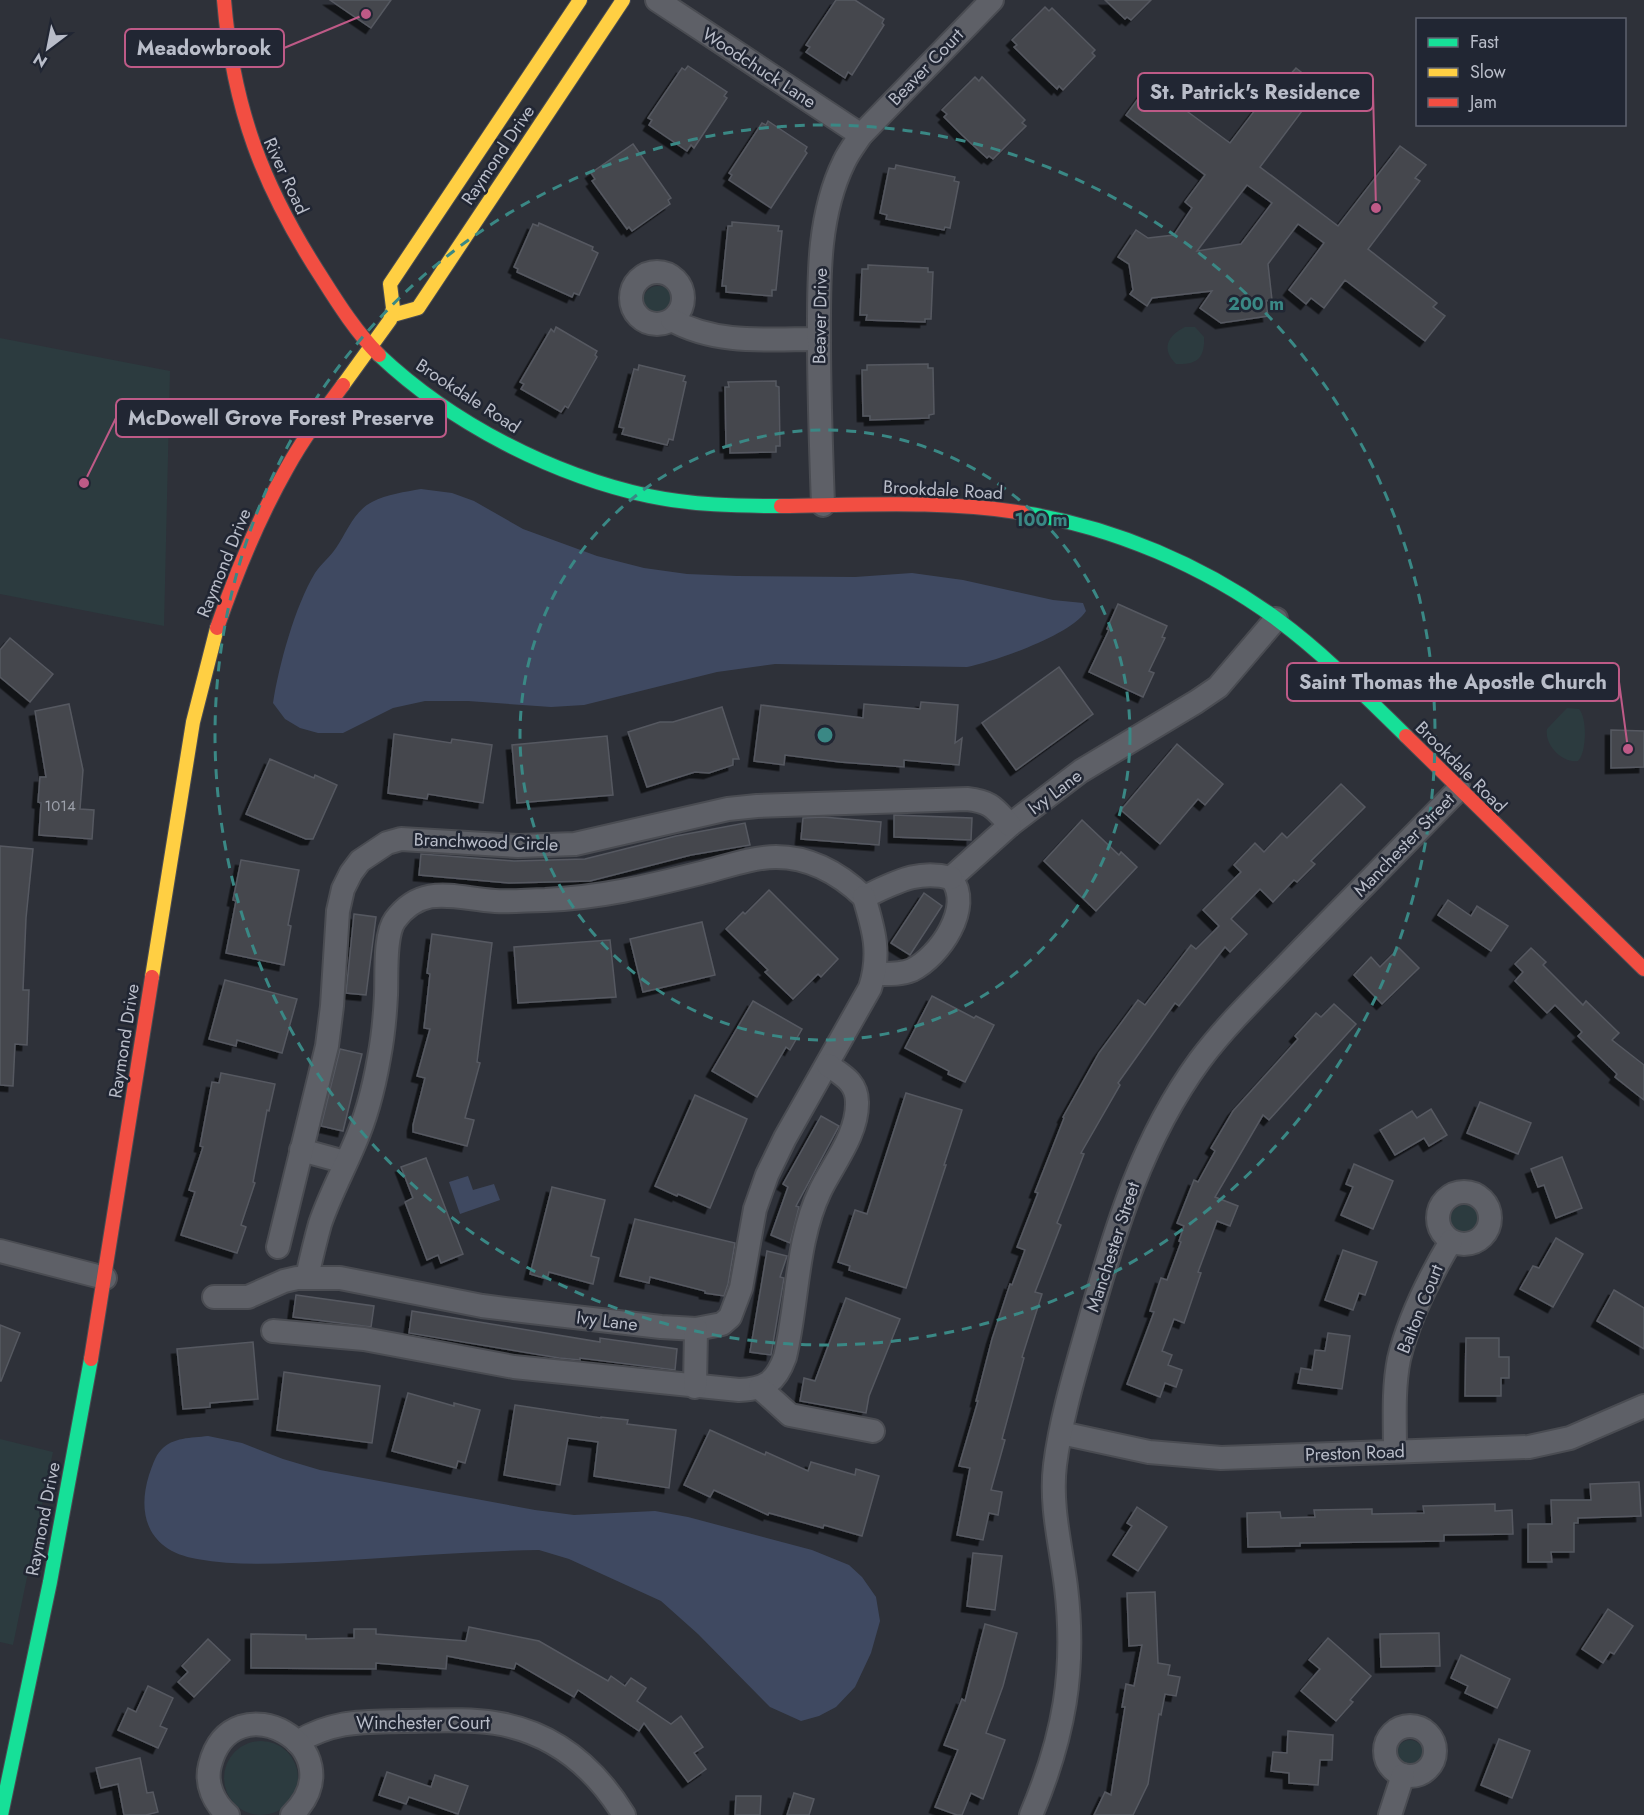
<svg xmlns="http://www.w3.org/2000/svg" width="1644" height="1815" viewBox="0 0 1644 1815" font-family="Jost,sans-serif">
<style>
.green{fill:#2c3b3f}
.water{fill:#3f4961}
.building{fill:#44474e;stroke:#565961;stroke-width:1.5;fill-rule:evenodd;filter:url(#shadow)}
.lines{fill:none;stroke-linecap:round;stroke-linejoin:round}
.street-casing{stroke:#4a4c52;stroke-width:26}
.fast-casing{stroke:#4a4c52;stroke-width:16}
.slow-casing{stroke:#4a4c52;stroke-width:16}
.jam-casing{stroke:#4a4c52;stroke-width:16}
.street{stroke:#5e6067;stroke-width:22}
.fast{stroke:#16e098;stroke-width:14}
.slow{stroke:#ffcf43;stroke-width:14}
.jam{stroke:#f24e42;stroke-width:14}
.ring{fill:none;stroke:#3a8885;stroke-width:3;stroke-dasharray:10 8}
.labels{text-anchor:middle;stroke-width:5;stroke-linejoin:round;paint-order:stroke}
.number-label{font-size:15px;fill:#9ca0aa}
.street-label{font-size:18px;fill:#b9bdc9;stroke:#212633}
.centre{fill:#3a8885;stroke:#212633;stroke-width:3}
.ring-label{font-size:18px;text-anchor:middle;font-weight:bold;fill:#3a8885;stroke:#212633;stroke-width:5;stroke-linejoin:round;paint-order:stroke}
.leader{fill:none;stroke:#be5a87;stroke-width:2}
.callout-dot{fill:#be5a87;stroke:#212633;stroke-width:2}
.callout{fill:#212633;stroke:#be5a87;stroke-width:2}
.callout-label{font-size:20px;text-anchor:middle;font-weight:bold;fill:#b9bdc9}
</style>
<defs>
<filter id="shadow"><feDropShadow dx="-5.5" dy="5.5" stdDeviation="0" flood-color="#0009"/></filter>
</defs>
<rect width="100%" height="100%" fill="#2e3139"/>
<!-- green -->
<g class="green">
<circle cx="658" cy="301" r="15"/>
<path d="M1185,327H1195L1204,337C1205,358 1197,365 1176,364C1161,349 1167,336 1185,327Z"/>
<polygon points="0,338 170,371 164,626 0,594"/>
<path d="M1567,708L1579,709C1587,717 1587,752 1578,761C1563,764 1544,745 1547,729Z"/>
<circle cx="1465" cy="1220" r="15"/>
<polygon points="0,1439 53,1452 13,1645 0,1642"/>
<circle cx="1410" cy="1753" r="13"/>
<circle cx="261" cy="1778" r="37"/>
</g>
<!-- water -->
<g class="water">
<path d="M421,489L452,493L474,501L523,529L597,556L644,568L687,574L737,576L855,577L912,573L963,580L1053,600L1083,603L1086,611C1071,635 996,661 967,667L775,664L717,672L584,705L551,707L468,701H425L393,708L343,733H318L300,728L285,719L273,703C279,665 295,606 315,573C321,564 330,557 336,548C347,532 354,511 372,502C387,494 405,492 421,489Z"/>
<polygon points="468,1176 473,1190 494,1184 500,1200 460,1214 449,1182"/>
<path d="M208,1436L242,1443L283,1459L320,1470L535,1510L574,1515L655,1511L688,1517L812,1550L849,1565L862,1577L876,1597L880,1621L871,1653L855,1687L836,1707L819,1716L801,1721L770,1707L698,1634L661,1601L569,1559L539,1550C471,1551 402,1557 334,1561C289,1563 242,1567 197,1559C150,1551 136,1517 149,1475C152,1467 155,1456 161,1450C173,1437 191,1438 208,1436Z"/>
</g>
<!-- building -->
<g class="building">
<polygon points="330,0 391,0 371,28"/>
<polygon points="836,0 855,0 884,19 882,23 884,25 852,75 848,72 845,78 806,52 810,47 806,45"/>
<polygon points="1105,0 1151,0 1131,20 1127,17 1125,19"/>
<polygon points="1045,7 1049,11 1052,8 1095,50 1092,53 1095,56 1063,90 1059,86 1057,89 1027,60 1014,47 1017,45 1012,40"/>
<polygon points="688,66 727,92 724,96 727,98 694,148 691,145 687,151 649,125 652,120 648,118 682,68 685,70"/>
<path d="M1296,68L1320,87L1260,167L1338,226L1400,146L1426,165L1415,178L1420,181L1368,249L1437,303L1433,307L1445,316L1425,341L1345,280L1324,308L1311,298L1306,304L1289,290L1324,243L1298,224L1268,264L1272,300L1266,301L1268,316L1221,323L1200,308L1212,291L1152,298L1147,306L1130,294L1133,290L1129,264L1118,257L1136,230L1148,238L1174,235L1192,208L1185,202L1205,175L1126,115L1146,88L1158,97L1161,92L1230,143L1281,76L1286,79ZM1247,185L1272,203L1241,244L1197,251Z"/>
<polygon points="975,77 979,81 982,77 1025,120 1022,123 1026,126 993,159 989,156 987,158 962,135 944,117 947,114 942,110"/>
<polygon points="768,121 807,147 805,151 807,153 771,208 729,180 732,175 729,173 762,123 766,125"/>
<polygon points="633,144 671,198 668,200 670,204 632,231 629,227 627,229 592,181 595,179 591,173"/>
<polygon points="896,165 955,177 954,181 959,182 950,228 945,227 944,230 886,219 887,215 880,213 889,168 895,169"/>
<polygon points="732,222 779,226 778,231 782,231 776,290 772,290 772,296 726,292 726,286 722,286 728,226 732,226"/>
<polygon points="539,223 593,247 592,250 598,253 579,295 574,293 572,297 517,272 518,269 514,267 533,224 538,226"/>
<polygon points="868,265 928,268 928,272 933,272 931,319 925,319 925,322 866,320 867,315 860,315 862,269 868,269"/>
<polygon points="556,327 597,351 595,355 597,357 568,408 565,406 561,412 521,389 524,384 520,382 551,329 554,332"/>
<polygon points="928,364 928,368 933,368 934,414 929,415 929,418 870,420 870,416 863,416 862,370 867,370 867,365"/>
<polygon points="639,365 685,376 683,381 686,382 673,440 669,439 667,445 622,434 624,428 619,427 634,369 638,370"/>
<polygon points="776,381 776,386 779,387 780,446 776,446 776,452 730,453 730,447 726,447 725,387 729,387 728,382"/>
<polygon points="1118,604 1167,626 1162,637 1165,638 1149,671 1154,673 1143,697 1089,672 1109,630 1107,629"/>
<polygon points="10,638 53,674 30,702 0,677 0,650"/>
<polygon points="1059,667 1093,714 1016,770 982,723"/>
<polygon points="921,702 958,705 955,743 962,738 959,765 904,760 904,767 840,762 785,755 784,765 754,761 761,705 863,718 864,704 920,709"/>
<polygon points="69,704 83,770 80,809 94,810 92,839 39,835 41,803 38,802 40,777 46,777 35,711"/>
<polygon points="722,707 739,759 733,759 733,765 709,773 695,772 647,787 628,732 660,722 673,722"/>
<polygon points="1611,730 1644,731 1644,767 1611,768"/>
<polygon points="394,734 451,743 452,739 492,745 483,803 428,794 427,799 388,793"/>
<polygon points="607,736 613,795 517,803 512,745"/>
<polygon points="1177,744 1223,784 1205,805 1198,799 1160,844 1121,810"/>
<polygon points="270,759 314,778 315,775 337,785 313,839 306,839 246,814"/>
<polygon points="1341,784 1365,807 1311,861 1315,864 1297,882 1294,880 1273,902 1260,889 1231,919 1247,934 1230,952 1225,947 1179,1006 1175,1003 1118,1083 1120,1085 1081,1153 1084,1154 1057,1223 1061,1225 1035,1292 1042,1294 1022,1357 1024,1358 1002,1439 1005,1440 991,1490 1002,1492 998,1515 989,1513 983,1540 957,1535 970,1468 959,1466 978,1401 976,1401 992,1339 1010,1284 1012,1285 1025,1250 1017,1247 1038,1193 1035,1192 1064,1118 1063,1117 1099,1053 1138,1000 1145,1005 1191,945 1196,949 1219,926 1203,910 1241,872 1234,865 1255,843 1264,852 1282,833 1287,838"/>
<polygon points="894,815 972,818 971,840 894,837"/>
<polygon points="823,817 881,822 879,845 801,839 803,818"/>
<polygon points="1082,820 1119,855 1121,852 1137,867 1096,911 1044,861"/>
<polygon points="745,823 750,845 691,855 590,881 509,883 419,875 421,854 514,861 585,859 676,836"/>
<polygon points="0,846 33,849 26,918 23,990 29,990 27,1045 15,1044 13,1086 0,1085"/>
<polygon points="241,860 299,870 288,925 291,926 284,965 226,953 236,901 233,900"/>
<polygon points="769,890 838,959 821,977 818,974 793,999 765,972 768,970 726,929 743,912 745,914"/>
<polygon points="924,893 942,906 910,955 891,943"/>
<polygon points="1448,900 1471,916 1477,906 1508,926 1491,951 1438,915"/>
<polygon points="354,914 376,917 366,995 346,993"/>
<polygon points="702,922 715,975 643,992 630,939"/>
<polygon points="432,934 492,943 477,1062 480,1063 465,1118 474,1120 467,1146 413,1132 413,1125 425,1078 417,1076 430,1029 424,1028 430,974 427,973"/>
<polygon points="610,940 616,997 518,1003 514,947"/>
<polygon points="1399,948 1419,968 1382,1004 1354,975 1371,957 1380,967"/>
<polygon points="1531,948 1546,962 1543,965 1583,1005 1586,1001 1619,1033 1612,1040 1644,1065 1644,1100 1615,1077 1617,1074 1578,1036 1582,1032 1555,1005 1547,1013 1515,981 1523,972 1515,964"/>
<polygon points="225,980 297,999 282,1053 237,1040 236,1046 209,1039"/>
<polygon points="932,996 974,1018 976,1016 994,1025 965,1082 948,1074 949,1071 905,1048"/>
<polygon points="753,1001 802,1029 790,1050 786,1047 757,1097 712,1071"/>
<polygon points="1334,1004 1356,1024 1269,1120 1263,1115 1215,1197 1238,1206 1230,1226 1217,1221 1198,1272 1201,1273 1184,1323 1174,1319 1162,1351 1172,1355 1168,1365 1182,1370 1176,1387 1165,1383 1160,1397 1127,1384 1154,1312 1150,1311 1161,1278 1167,1280 1181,1242 1179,1241 1184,1226 1177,1223 1194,1180 1198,1182 1215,1151 1211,1148 1233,1111 1298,1039 1295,1036 1316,1013 1321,1017"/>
<polygon points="340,1049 362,1054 343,1131 321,1126"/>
<polygon points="221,1073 275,1084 269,1111 267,1110 253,1182 255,1183 241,1225 246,1227 237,1253 181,1235 195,1192 189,1190 203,1147 200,1146 212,1082 219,1083"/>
<polygon points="906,1093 962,1110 944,1165 946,1165 906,1288 849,1270 850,1266 838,1262 855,1210 867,1214"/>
<polygon points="695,1095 747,1119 710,1208 678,1194 677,1196 655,1186"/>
<polygon points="1480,1102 1531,1123 1518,1154 1467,1133"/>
<polygon points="1431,1109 1447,1135 1429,1146 1424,1138 1395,1155 1380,1130 1412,1111 1417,1118"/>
<polygon points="821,1116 839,1126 796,1206 799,1207 790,1243 771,1235 788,1187 783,1184"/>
<polygon points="1562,1157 1582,1208 1556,1218 1544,1185 1538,1187 1531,1169"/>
<polygon points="426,1158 463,1254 441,1263 438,1255 427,1260 405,1202 413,1198 401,1167"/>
<polygon points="1354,1164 1393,1181 1373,1229 1341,1215 1353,1187 1346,1184"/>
<polygon points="552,1187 605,1200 591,1256 599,1258 593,1284 549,1272 547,1279 530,1274"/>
<polygon points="635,1219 735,1243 728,1284 724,1296 705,1293 705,1291 650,1277 649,1283 620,1276"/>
<polygon points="1556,1238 1583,1254 1553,1307 1520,1289 1533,1266 1539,1268"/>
<polygon points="1343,1250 1377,1262 1365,1295 1359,1293 1353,1310 1325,1300"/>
<polygon points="767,1251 787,1256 780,1277 784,1278 771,1355 750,1352"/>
<polygon points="1614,1290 1644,1308 1644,1349 1597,1321"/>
<polygon points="296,1295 374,1306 371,1327 293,1317"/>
<polygon points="846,1298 900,1319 869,1396 866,1413 800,1401 804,1378 815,1381"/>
<polygon points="412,1311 600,1342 600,1338 677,1349 675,1370 580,1358 580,1360 559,1358 409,1333"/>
<polygon points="0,1325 20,1333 1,1381 0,1381"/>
<polygon points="1328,1333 1350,1336 1342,1389 1298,1383 1301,1368 1312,1370 1315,1350 1325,1351"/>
<polygon points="1466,1338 1499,1338 1499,1357 1509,1357 1509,1378 1501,1378 1501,1396 1465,1396"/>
<polygon points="253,1342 258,1399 210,1403 210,1407 183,1409 177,1349"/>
<polygon points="284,1372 380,1386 372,1443 277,1430"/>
<polygon points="408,1393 454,1406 454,1403 480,1410 465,1463 458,1461 456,1468 392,1451"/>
<polygon points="515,1405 601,1418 601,1417 628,1420 627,1424 676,1430 669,1488 594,1476 598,1442 568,1438 560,1485 504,1475"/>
<polygon points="710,1430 765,1455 766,1452 808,1471 811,1462 855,1475 856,1469 879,1476 862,1536 824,1525 823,1528 769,1513 768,1515 714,1490 710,1497 684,1485"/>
<polygon points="1639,1482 1641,1516 1578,1518 1578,1523 1574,1523 1574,1552 1551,1552 1552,1562 1528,1562 1528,1524 1552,1524 1551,1500 1591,1500 1590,1484"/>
<polygon points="1495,1504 1495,1511 1512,1510 1513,1534 1444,1535 1444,1541 1300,1543 1300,1546 1248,1547 1247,1513 1280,1512 1281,1518 1315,1517 1314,1510 1372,1509 1372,1514 1424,1513 1423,1506"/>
<polygon points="1137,1507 1167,1527 1138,1571 1113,1555 1132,1526 1127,1523"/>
<polygon points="973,1553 1002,1556 995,1610 967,1606"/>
<polygon points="1155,1592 1158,1663 1170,1665 1168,1675 1180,1677 1176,1696 1165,1694 1161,1715 1159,1714 1148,1784 1133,1815 1094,1815 1105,1792 1111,1795 1125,1707 1122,1707 1126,1684 1134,1686 1142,1645 1129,1646 1127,1593"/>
<polygon points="1608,1609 1633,1626 1614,1654 1610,1652 1603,1663 1582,1649"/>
<polygon points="985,1624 1017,1633 1003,1686 986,1733 1005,1740 983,1799 971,1793 962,1815 957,1815 935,1807 958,1750 944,1745 962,1699 965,1701"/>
<polygon points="469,1627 539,1641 608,1681 611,1676 625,1686 631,1678 646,1688 637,1701 671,1724 681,1716 703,1747 694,1753 706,1769 688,1782 644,1723 639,1731 578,1690 574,1697 516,1663 514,1669 447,1656 446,1669 376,1663 376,1669 251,1668 251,1634 306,1635 306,1639 354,1638 354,1629 376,1629 376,1634 466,1641"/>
<polygon points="1439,1633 1440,1666 1381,1667 1380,1634"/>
<polygon points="1328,1638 1371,1676 1350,1700 1353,1702 1336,1721 1301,1691 1320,1669 1309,1660"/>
<polygon points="208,1639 230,1660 194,1697 178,1682 188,1672 182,1666"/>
<polygon points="1461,1655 1510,1679 1497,1708 1465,1693 1468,1686 1451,1678"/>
<polygon points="148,1686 173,1698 160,1726 167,1729 158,1748 118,1730 128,1708 136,1712"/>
<polygon points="1288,1731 1333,1735 1332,1760 1320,1760 1318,1785 1289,1783 1289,1773 1271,1771 1273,1752 1287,1753"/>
<polygon points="1499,1739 1530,1751 1512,1798 1481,1785"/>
<polygon points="140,1758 147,1793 153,1792 158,1812 146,1815 124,1815 118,1784 101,1788 96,1768"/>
<polygon points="387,1772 431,1787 435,1775 468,1786 458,1814 409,1797 406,1804 379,1795"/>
<polygon points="794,1793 814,1799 809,1815 787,1815"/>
<polygon points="736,1796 761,1796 760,1815 735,1815"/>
</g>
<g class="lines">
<!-- street casing -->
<g class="street-casing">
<g id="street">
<polyline points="657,0 861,135"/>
<circle cx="657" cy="298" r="26"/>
<path d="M672,320C716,345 770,339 819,339"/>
<path d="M823,505C821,450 819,396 819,341C819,281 817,217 844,162C848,153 855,144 861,135L992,0"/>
<polyline points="951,878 1010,825 1081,771 1196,702 1218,687 1276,619"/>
<path d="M875,974C887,974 900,975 912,970C939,957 974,907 951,878"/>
<polyline points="301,1150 345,1162"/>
<circle cx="1464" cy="1218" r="26"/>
<path d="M278,1247L327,1046L332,1006L338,911L343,889L351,873L360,861L387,843L401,839L518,846L575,844L728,809L757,806L967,799C992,802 994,808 1010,825"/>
<polyline points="0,1251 105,1278"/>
<path d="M307,1277C311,1259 315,1242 320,1224C329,1197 343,1171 354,1145C366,1118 374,1087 379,1058C383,1037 385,1016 386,995C387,976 384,935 395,920C423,882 457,899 495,901C512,902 529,900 545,900C599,898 649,886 701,873C725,867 752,857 776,857C811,857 840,874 864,897C895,883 917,869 951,878"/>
<path d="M214,1297H248L284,1281L297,1278H340L482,1306L514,1310L661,1327L696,1329L722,1324L730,1317L741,1288L755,1209L767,1175L785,1138L870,988C881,954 874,930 864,897"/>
<path d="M273,1331L364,1339L514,1367L739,1390C766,1389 776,1382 785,1357C798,1303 796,1241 820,1191C833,1164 858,1134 857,1102C857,1082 842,1075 828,1065"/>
<polyline points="695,1387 696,1329"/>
<polyline points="760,1388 790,1415 873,1431"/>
<polyline points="1061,1433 1149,1452 1221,1458 1529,1447 1570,1438 1644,1406"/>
<path d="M1395,1451C1395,1421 1393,1389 1399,1359C1409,1317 1429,1278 1451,1241"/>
<circle cx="1410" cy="1751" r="25"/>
<path d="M297,1742C335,1720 362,1722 403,1721C433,1721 465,1718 495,1723C553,1732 594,1766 624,1815"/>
<path d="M228,1815C214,1803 205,1784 210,1765C232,1678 359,1748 292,1815"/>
<path d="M1031,1815C1064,1737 1076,1671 1066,1587C1061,1546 1050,1506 1055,1465C1061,1417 1076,1369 1089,1323C1115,1230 1142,1139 1200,1060C1230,1020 1268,985 1303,948C1355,895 1407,842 1459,789"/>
<polyline points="1390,1815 1403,1775"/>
</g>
</g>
<!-- fast casing -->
<g class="fast-casing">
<g id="fast">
<path d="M379,355C451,423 552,475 649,496C692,505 737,506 781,506"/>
<path d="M1024,513C1113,527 1205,566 1278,620C1324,654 1365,696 1406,736"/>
<polyline points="1,1815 50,1582 91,1359"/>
</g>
</g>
<!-- slow casing -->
<g class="slow-casing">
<g id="slow">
<polyline points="393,315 418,308 623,0"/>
<polyline points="343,385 390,320 393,308 390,284 580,0"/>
<polyline points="152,977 193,722 217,628"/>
</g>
</g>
<!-- jam casing -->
<g class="jam-casing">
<g id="jam">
<path d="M224,0C233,109 263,187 322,278C339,305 357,333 379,355"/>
<path d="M781,506C862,505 943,500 1024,513"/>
<path d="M217,628C236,573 258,519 287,468C303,439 323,412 343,385"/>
<polyline points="1406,736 1644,969"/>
<polyline points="91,1359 152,977"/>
</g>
</g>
<!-- street -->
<use href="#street" class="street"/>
<!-- fast -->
<use href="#fast" class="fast"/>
<!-- slow -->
<use href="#slow" class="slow"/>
<!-- jam -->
<use href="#jam" class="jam"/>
</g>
<!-- distance rings -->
<g class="ring">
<circle cx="825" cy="735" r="305"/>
<circle cx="825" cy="735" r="610"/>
</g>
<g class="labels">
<!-- number labels -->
<g class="number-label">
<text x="60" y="811">1014</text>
</g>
<!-- street labels -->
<g class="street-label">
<text transform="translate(926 67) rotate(-46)" y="6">Beaver Court</text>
<text transform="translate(759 68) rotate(33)" y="6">Woodchuck Lane</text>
<text transform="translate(498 155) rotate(-56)" y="6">Raymond Drive</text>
<text transform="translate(286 176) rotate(65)" y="6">River Road</text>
<text transform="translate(820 316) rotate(-89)" y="6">Beaver Drive</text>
<text transform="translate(468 396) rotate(33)" y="6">Brookdale Road</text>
<text transform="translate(943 490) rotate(3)" y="6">Brookdale Road</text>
<text transform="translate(224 563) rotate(-68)" y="6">Raymond Drive</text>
<text transform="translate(1461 767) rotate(45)" y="6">Brookdale Road</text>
<text transform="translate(1055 792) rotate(-37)" y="6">Ivy Lane</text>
<text transform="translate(486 842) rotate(2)" y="6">Branchwood Circle</text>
<text transform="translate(1404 845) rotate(-46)" y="6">Manchester Street</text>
<text transform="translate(124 1041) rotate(-81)" y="6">Raymond Drive</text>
<text transform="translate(1113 1247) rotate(-72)" y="6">Manchester Street</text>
<text transform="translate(1420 1309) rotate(-68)" y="6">Balton Court</text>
<text transform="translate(607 1321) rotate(7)" y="6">Ivy Lane</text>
<text transform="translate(1355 1453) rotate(-2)" y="6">Preston Road</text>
<text transform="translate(43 1519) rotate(-79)" y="6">Raymond Drive</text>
<text x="423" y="1729">Winchester Court</text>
</g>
</g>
<circle cx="825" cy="735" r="9" class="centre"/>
<g class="ring-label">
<text x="1256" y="310">200 m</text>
<text x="1041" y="526">100 m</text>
</g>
<!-- callouts -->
<path class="leader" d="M366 14L284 48M1376 208L1373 92M84 483L116 418M1628 749L1619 682"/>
<g class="callout-dot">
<circle cx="366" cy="14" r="6"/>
<circle cx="1376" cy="208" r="6"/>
<circle cx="84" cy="483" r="6"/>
<circle cx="1628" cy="749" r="6"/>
</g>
<g class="callout">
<rect x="125" y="29" width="159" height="38" rx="6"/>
<rect x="1138" y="73" width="235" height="38" rx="6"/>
<rect x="116" y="399" width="330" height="38" rx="6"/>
<rect x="1287" y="663" width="332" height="38" rx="6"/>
</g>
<g class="callout-label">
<text x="204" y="55">Meadowbrook</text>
<text x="1255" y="99">St. Patrick's Residence</text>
<text x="281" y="425">McDowell Grove Forest Preserve</text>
<text x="1453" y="689">Saint Thomas the Apostle Church</text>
</g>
<!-- legend -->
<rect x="1416" y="18" width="210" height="108" fill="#212633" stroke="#5e626f" stroke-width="1.5"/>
<rect x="1428" y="38" width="30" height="9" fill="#16e098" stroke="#5e626f" stroke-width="1.5"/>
<text x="1470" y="48" font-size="18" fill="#b9bdc9">Fast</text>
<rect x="1428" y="68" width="30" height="9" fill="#ffcf43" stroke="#5e626f" stroke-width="1.5"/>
<text x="1470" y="78" font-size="18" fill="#b9bdc9">Slow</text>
<rect x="1428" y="98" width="30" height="9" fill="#f24e42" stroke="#5e626f" stroke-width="1.5"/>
<text x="1470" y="108" font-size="18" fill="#b9bdc9">Jam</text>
<!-- north arrow -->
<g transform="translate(48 48) rotate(212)" stroke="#212633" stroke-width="4.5" paint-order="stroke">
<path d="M0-4.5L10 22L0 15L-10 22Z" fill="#b9bdc9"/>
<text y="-9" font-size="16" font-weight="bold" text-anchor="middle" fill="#b9bdc9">N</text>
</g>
</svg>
